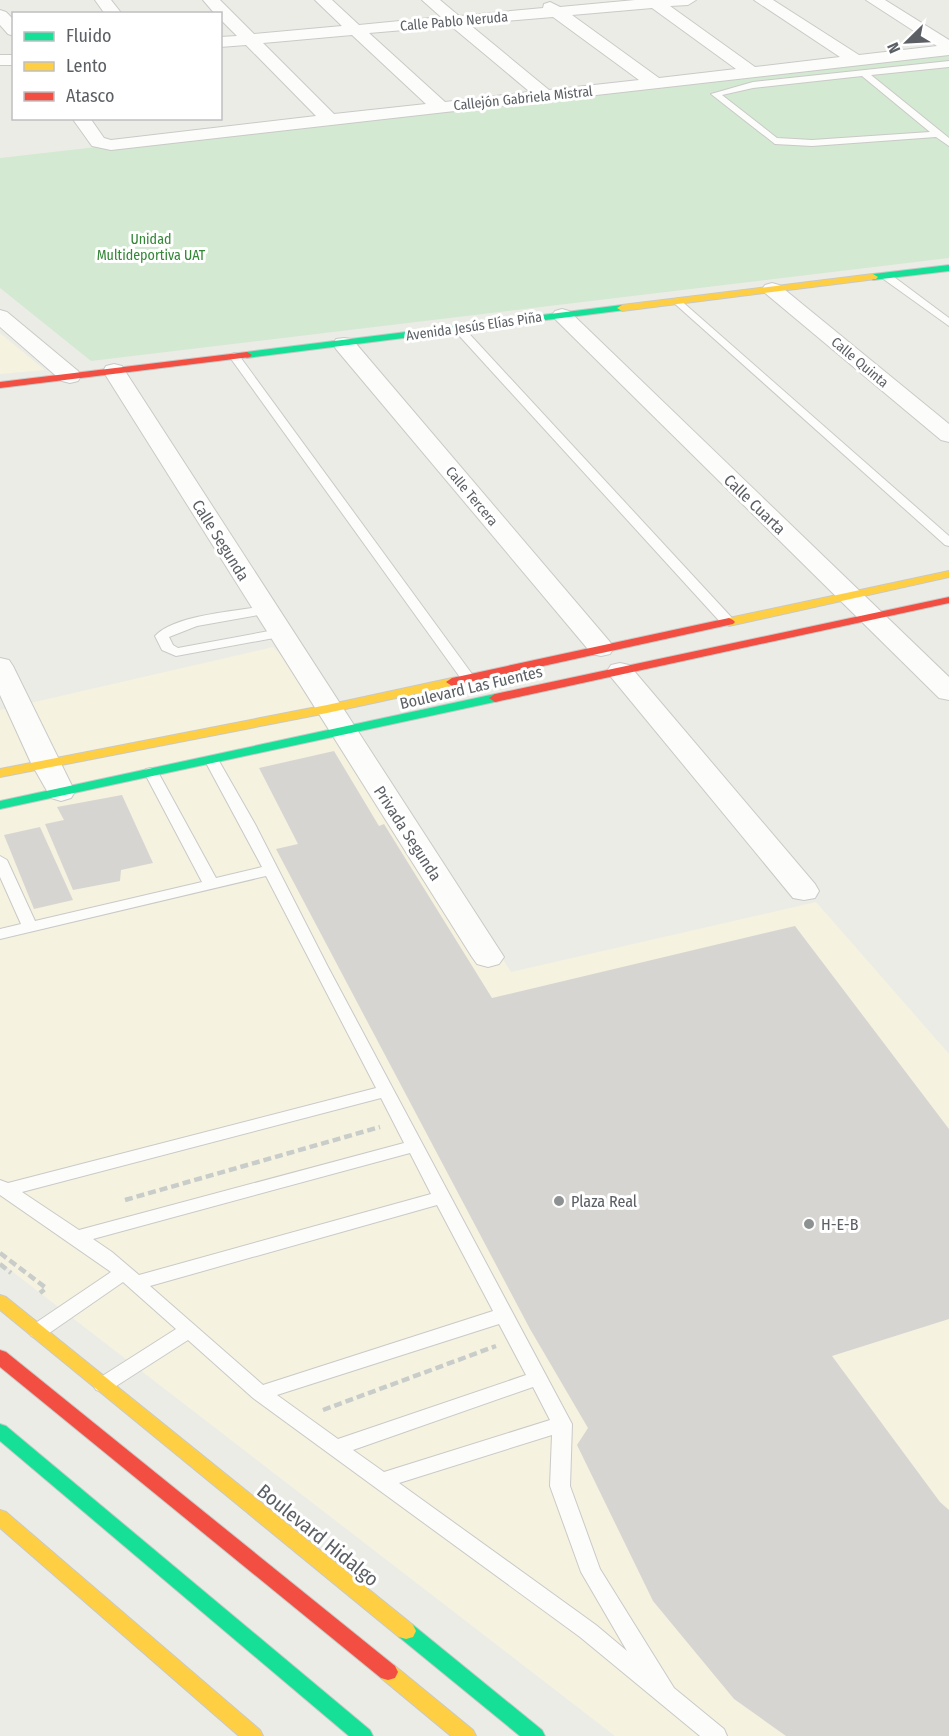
<svg xmlns="http://www.w3.org/2000/svg" width="949" height="1736" viewBox="0 0 949 1736" font-family="'Fira Sans Condensed',sans-serif">
<style>
.commercial{fill:#f6f2e0}
.green{fill:#d4e9d2}
.building{fill:#d6d5d2}
.lines{fill:none;stroke-linecap:round;stroke-linejoin:round}
.lane-casing{stroke:#c9c9c7;stroke-width:2}
.street-casing{stroke:#c9c9c7;stroke-width:2}
.fast-casing{stroke:#c8c9c7;stroke-width:2}
.slow-casing{stroke:#c8c9c7;stroke-width:2}
.jam-casing{stroke:#c8c9c7;stroke-width:2}
.path{stroke:#c8cdca;stroke-width:4.5;stroke-dasharray:8 4;stroke-linecap:butt}
.lane{fill:#fcfcfb;fill-rule:evenodd}
.street{fill:#fcfcfb;fill-rule:evenodd}
.fast{fill:#16e098;fill-rule:evenodd}
.slow{fill:#ffcf43;fill-rule:evenodd}
.jam{fill:#f24e42;fill-rule:evenodd}
.poi-dot{fill:#8e9192;stroke:#fff;stroke-width:2}
.labels{text-anchor:middle;stroke-width:6;stroke-linejoin:round;paint-order:stroke}
.far-street-label{font-size:14px;fill:#5c6065;stroke:#fff}
.far-park-label{font-size:14px;fill:#328636;stroke:#fff}
.street-label{font-size:16px;fill:#5c6065;stroke:#fff}
.poi-label{font-size:16px;fill:#5c6065;stroke:#fff;text-anchor:start}
.near-street-label{font-size:20px;fill:#5c6065;stroke:#fff}
</style>
<rect width="100%" height="100%" fill="#ecece7"/>
<!-- commercial -->
<g class="commercial">
<polygon points="0,333 45,370 0,374"/>
<polygon points="273,647 364,738 511,972 816,902 949,1054 949,1736 615,1736 0,1262 0,710"/>
</g>
<!-- green -->
<polygon class="green" points="949,50 949,258 91,361 0,288 0,158"/>
<!-- building -->
<g class="building">
<polygon points="334,751 379,826 384,824 492,998 795,926 949,1129 949,1319 832,1356 940,1502 949,1510 949,1736 786,1736 734,1699 653,1601 577,1445 588,1428 530,1329 276,849 298,844 259,768"/>
<polygon points="122,795 153,863 121,870 120,881 73,890 45,824 64,820 57,807"/>
<polygon points="40,827 73,900 34,909 4,835"/>
</g>
<g class="lines">
<!-- lane casing -->
<g class="lane-casing">
<g id="lane">
<path d="M949,61V67L871,75L949,138V146L936,137L812,146L775,144L711,94L753,82ZM862,76L930,132L812,140L777,138L722,95L753,88Z"/>
<polygon points="882,274 890,274 949,318 949,326 882,278"/>
<polygon points="678,298 949,536 949,546 945,545 674,303 673,301"/>
<polygon points="458,325 462,326 733,619 734,622 733,625 723,625 454,330 453,328"/>
<polygon points="234,353 238,354 472,674 474,677 472,680 462,680 229,356"/>
<path d="M265,606L270,607L271,610L270,613L197,626L169,637L173,645L178,648L280,629L285,630L287,633L285,636L176,656L162,650L155,636C174,615 237,611 265,606Z"/>
<path d="M212,757L219,761L255,824L328,967L572,1424L570,1486L600,1569L674,1688L724,1729L727,1736H700L580,1637L253,1398L188,1340L110,1390L103,1392L96,1390L93,1385L96,1380L176,1329L123,1282L45,1336L38,1338L31,1336L29,1331L31,1326L111,1272L0,1195V1180L8,1183L376,1088L266,876L0,939V929L21,924L0,877V856L7,860L35,921L202,882L144,772L146,769L151,768L158,772L216,878L262,867L205,761ZM381,1098L404,1143L79,1230L22,1192ZM410,1153L431,1194L139,1275L112,1252L93,1239ZM437,1205L493,1311L263,1385L150,1286ZM499,1324L526,1375L338,1439L277,1395ZM533,1387L550,1420L384,1472L353,1450ZM552,1435L550,1486L581,1572L627,1651L596,1625L399,1483Z"/>
</g>
</g>
<!-- street casing -->
<g class="street-casing">
<g id="street">
<polygon points="95,0 111,0 122,14 105,14"/>
<path d="M203,0H220L254,34L342,26L315,0H332L359,25L441,17L422,0H440L459,16L543,8L544,4L550,2L560,7L635,0H696L688,5L670,6L755,67L840,57L754,0H773L859,55L937,46L866,0H885L949,40V55L111,150L92,146L72,118H90L104,138L111,140L316,116L246,45L220,47V37L237,36L220,19V14H215ZM652,8L736,69L659,78L572,15ZM553,17L639,80L549,90L469,24ZM451,26L530,92L445,102L369,33ZM352,35L426,104L334,114L263,43Z"/>
<polygon points="0,10 6,12 14,20 14,36 8,34 0,25"/>
<rect x="0" y="55" width="14" height="10"/>
<polygon points="772,283 779,285 949,424 949,442 941,440 765,293 762,289 765,285"/>
<polygon points="562,309 569,311 949,677 949,700 939,698 555,319 552,315 555,311"/>
<polygon points="0,310 7,312 78,371 81,376 78,381 70,383 62,381 0,327"/>
<polygon points="344,338 352,339 610,642 614,648 610,654 601,656 592,654 336,349 333,344 336,339"/>
<polygon points="114,364 122,366 125,371 504,957 499,964 488,967 477,964 472,957 103,371 106,366"/>
<polygon points="0,658 9,660 13,666 75,792 71,798 61,801 51,798 31,763 0,695"/>
<polygon points="620,663 629,665 815,884 819,891 815,898 804,900 793,898 611,677 607,671 611,665"/>
</g>
</g>
<!-- fast casing -->
<g class="fast-casing">
<g id="fast">
<polygon points="949,265 949,271 873,280 868,277 873,274"/>
<polygon points="622,305 627,308 625,310 247,358 242,355 247,352"/>
<polygon points="495,694 501,698 499,701 0,809 0,801"/>
<polygon points="0,1424 6,1426 370,1730 373,1736 349,1736 0,1441"/>
<polygon points="406,1623 413,1625 542,1730 545,1736 520,1736 399,1637 396,1631 399,1625"/>
</g>
</g>
<!-- slow casing -->
<g class="slow-casing">
<g id="slow">
<polygon points="873,274 878,277 876,279 622,311 617,308 622,305"/>
<polygon points="949,571 949,577 729,626 723,622 729,618"/>
<polygon points="452,678 456,679 458,682 456,685 327,713 0,777 0,769 327,705"/>
<polygon points="0,1295 6,1297 413,1625 416,1631 413,1637 406,1639 399,1637 0,1310"/>
<polygon points="0,1510 6,1512 260,1730 263,1736 239,1736 0,1528"/>
<polygon points="388,1664 395,1666 473,1730 476,1736 451,1736 381,1678 378,1672 381,1666"/>
</g>
</g>
<!-- jam casing -->
<g class="jam-casing">
<g id="jam">
<polygon points="247,352 252,355 250,357 0,388 0,382"/>
<polygon points="949,597 949,603 495,702 489,698 495,694"/>
<polygon points="729,618 733,620 735,622 733,624 452,686 446,682 452,678"/>
<polygon points="0,1350 6,1352 395,1666 398,1672 395,1678 388,1680 381,1678 0,1367"/>
</g>
</g>
<!-- path -->
<g class="path">
<polyline points="125,1200 380,1127"/>
<polyline points="0,1253 46,1288 40,1293"/>
<polyline points="0,1264 11,1273"/>
<polyline points="323,1410 496,1346"/>
</g>
<!-- lane -->
<use href="#lane" class="lane"/>
<!-- street -->
<use href="#street" class="street"/>
<!-- fast -->
<use href="#fast" class="fast"/>
<!-- slow -->
<use href="#slow" class="slow"/>
<!-- jam -->
<use href="#jam" class="jam"/>
</g>
<!-- markers -->
<g class="poi-dot">
<circle cx="559" cy="1201" r="6"/>
<circle cx="809" cy="1224" r="6"/>
</g>
<g class="labels">
<!-- far-street labels -->
<g class="far-street-label">
<text transform="translate(454 21) rotate(-5)" y="5">Calle Pablo Neruda</text>
<text transform="translate(523 98) rotate(-6)" y="5">Callejón Gabriela Mistral</text>
<text transform="translate(474 326) rotate(-8)" y="5">Avenida Jesús Elías Piña</text>
<text transform="translate(860 362) rotate(40)" y="5">Calle Quinta</text>
<text transform="translate(472 496) rotate(50)" y="5">Calle Tercera</text>
</g>
<!-- far-park labels -->
<g class="far-park-label">
<text x="151" y="244">Unidad<tspan x="151" dy="16">Multideportiva UAT</tspan></text>
</g>
<!-- street labels -->
<g class="street-label">
<text transform="translate(755 504) rotate(44)" y="6">Calle Cuarta</text>
<text transform="translate(221 540) rotate(58)" y="6">Calle Segunda</text>
<text transform="translate(471 687) rotate(-13)" y="6">Boulevard Las Fuentes</text>
<text transform="translate(408 833) rotate(57)" y="6">Privada Segunda</text>
</g>
<!-- poi labels -->
<g class="poi-label">
<text x="571" y="1207">Plaza Real</text>
<text x="821" y="1230">H-E-B</text>
</g>
<!-- near-street labels -->
<g class="near-street-label">
<text transform="translate(318 1535) rotate(39)" y="7">Boulevard Hidalgo</text>
</g>
</g>
<!-- legend -->
<rect x="12" y="12" width="210" height="108" fill="#ffffff" stroke="#bebfc1" stroke-width="1.5"/>
<rect x="24" y="32" width="30" height="9" fill="#16e098" stroke="#bebfc1" stroke-width="1.5"/>
<text x="66" y="42" font-size="18" fill="#5c6065">Fluido</text>
<rect x="24" y="62" width="30" height="9" fill="#ffcf43" stroke="#bebfc1" stroke-width="1.5"/>
<text x="66" y="72" font-size="18" fill="#5c6065">Lento</text>
<rect x="24" y="92" width="30" height="9" fill="#f24e42" stroke="#bebfc1" stroke-width="1.5"/>
<text x="66" y="102" font-size="18" fill="#5c6065">Atasco</text>
<!-- north arrow -->
<g transform="translate(907 42) rotate(246)" stroke="#ffffff" stroke-width="4.5" paint-order="stroke">
<path d="M0-4.5L10 22L0 15L-10 22Z" fill="#5c6065"/>
<text y="-9" font-size="16" font-weight="bold" text-anchor="middle" fill="#5c6065">N</text>
</g>
</svg>
